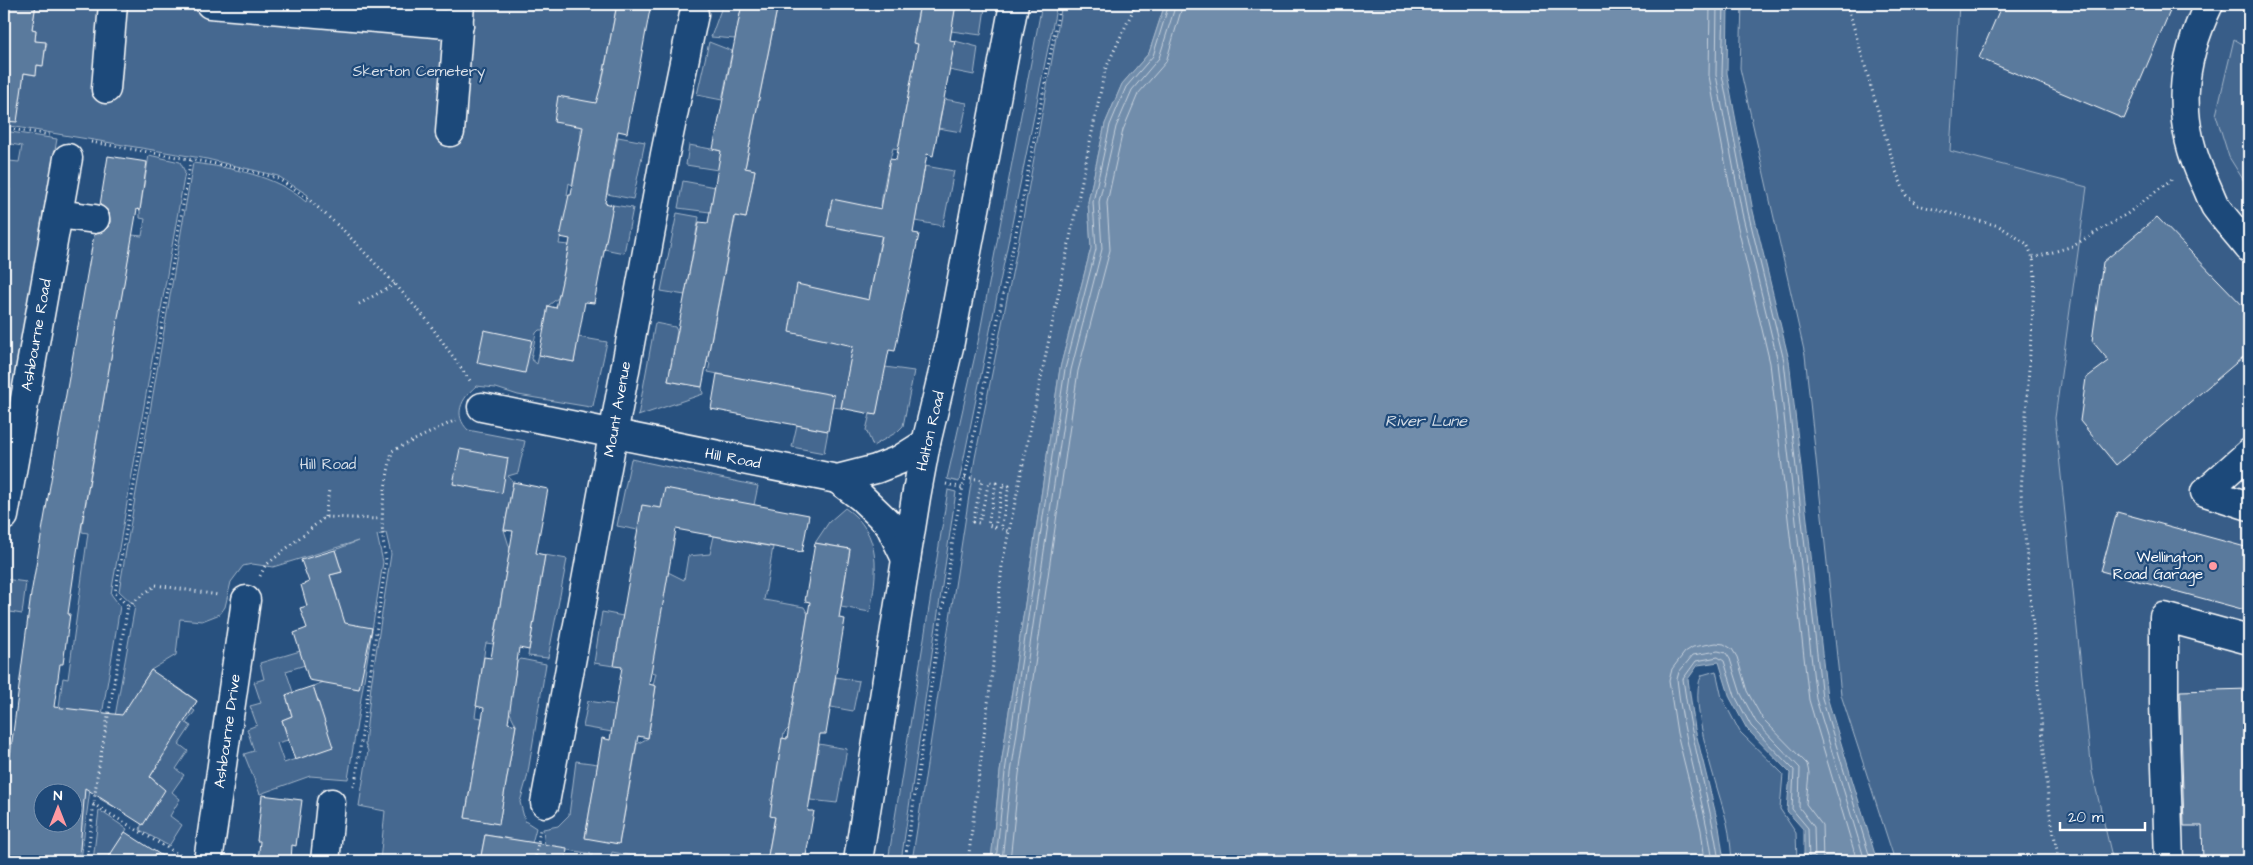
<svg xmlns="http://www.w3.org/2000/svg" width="2253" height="865" viewBox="0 0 2253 865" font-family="'Architects Daughter',sans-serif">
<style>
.built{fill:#375d88}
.green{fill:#446890;stroke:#a2b4c8}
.water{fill:#718dab;stroke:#aabbcd}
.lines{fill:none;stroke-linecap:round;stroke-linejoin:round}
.shore{stroke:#c6d1dd;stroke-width:1}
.building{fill:#5a7a9d;stroke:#fff;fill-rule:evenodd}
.minor-casing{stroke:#fff;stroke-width:31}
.path{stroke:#fff;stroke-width:3;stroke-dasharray:1 4;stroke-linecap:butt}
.minor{stroke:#1f4a7a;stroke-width:28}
.poi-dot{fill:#ff9aa2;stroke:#1f4a7a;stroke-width:2}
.labels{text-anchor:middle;stroke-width:4.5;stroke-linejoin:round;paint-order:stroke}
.park-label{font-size:15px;fill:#dae1e9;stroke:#1f4a7a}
.street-label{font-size:15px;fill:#fff;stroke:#1f4a7a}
.poi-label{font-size:15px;fill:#fff;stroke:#1f4a7a;text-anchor:end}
.water-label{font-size:16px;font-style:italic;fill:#d4dde6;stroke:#1f4a7a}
</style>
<rect width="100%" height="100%" fill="#28517f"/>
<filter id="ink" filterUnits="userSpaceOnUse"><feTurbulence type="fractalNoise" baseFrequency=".02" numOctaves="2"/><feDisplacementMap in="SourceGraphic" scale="10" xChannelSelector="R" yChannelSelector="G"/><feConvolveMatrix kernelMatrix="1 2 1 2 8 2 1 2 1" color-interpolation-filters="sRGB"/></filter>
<g filter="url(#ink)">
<!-- built -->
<polygon class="built" points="1959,4 2249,4 2249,861 2113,861 2092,773 2055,418 2087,187 1950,151"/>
<!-- green -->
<g class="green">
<path d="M36,4H617L593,126L581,124V137L572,185L569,183L567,195L578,198L574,220L564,219L559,244L569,245L559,297L548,306L544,330H539L536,333L531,359L537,364L539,355L574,362L578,337L607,342L593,406L590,407L518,395L496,388L476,386C461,399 453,415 468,430L525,441L518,473L508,476L513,482L504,530L510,549L493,644L486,643L485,648L475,717L482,718L465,817L499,824L516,725L509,711L517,662L521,659L546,664L527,778L520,802L525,821L536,828L532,843L485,835L480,861H380L385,811L359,806L368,751L365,744L371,686L391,554L386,533L377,535L383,562L348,779L310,776L260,794L244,754L254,751L247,729L257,725L250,706L261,703L254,682L264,679L260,663L300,651L305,665L286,671L293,692L286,695L292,716L282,720L288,740L277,743L284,763L313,753L320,707L313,686L324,682L327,600L337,596L330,575L342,572L335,550L358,541L273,567L252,564L243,566L231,582L225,607L220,614L202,621L180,619L176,655L151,670L138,690L128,790L116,808L100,799L135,606L119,591L193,163C232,168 275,175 306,202L308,195L278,176L207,159L4,125V115L17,117L24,73L35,75L37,65L42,66L47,43L35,41L36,30L32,29Z"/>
<polygon points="723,4 742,4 735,39 711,37"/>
<path d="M778,4H920L914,33L920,34L898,149L893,148C888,168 876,209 883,227L869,300L851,296L849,310L854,343L841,408L832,407L834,396L708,372L710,363L707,362L733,228L736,216L746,218L755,170L745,168Z"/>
<polygon points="956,4 985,8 981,35 951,31"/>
<polygon points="1042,4 1057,4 959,482 947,479 978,342"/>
<polygon points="1062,4 1165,4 1149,53 1122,84 1105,124 1088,202 1091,248 1060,368 1000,772 991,861 912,861 975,458 1022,224"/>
<polygon points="1742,4 1959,4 1950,151 2087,187 2055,418 2092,772 2113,861 1895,861 1841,695 1805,355 1740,68"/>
<polygon points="2234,39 2249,48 2249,189 2229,157 2216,115"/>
<polygon points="955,41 978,47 974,75 949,70"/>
<polygon points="709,42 732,51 722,100 697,95"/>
<polygon points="944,99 967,103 961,132 938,128"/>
<polygon points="4,131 57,139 4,434 4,203 8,204 10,189 5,188 9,161 19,162 22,146 11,144 10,148 4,147"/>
<polygon points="618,137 645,142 633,199 607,194"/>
<polygon points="689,145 722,151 718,170 686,165"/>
<path d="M149,155L180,162L185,172L111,594L120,606C107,691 90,775 81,861H40L44,823L72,822V792H49L61,691L63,678L68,679L88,533L82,532V526L132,235L142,236L145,219L140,218V210Z"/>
<polygon points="925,166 954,171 943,226 915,221"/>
<polygon points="683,181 715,187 710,212 678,208"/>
<polygon points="613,205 633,208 624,253 604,249"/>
<polygon points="677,213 699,217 685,295 661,291"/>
<polygon points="655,323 675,327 677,331 668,381 702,387 703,394 638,416"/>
<polygon points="885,367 914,371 903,426 897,432 873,446 866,430 870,414 876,414"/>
<polygon points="797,425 828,431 824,453 792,447"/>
<polygon points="631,459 758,486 754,505 678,511 642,506 638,530 617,526"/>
<polygon points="948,490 956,492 901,861 888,861"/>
<path d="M845,508C883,533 877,574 870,612L841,607L850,549L815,543L829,522Z"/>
<polygon points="714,536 773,547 764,600 804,607 808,614 789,728 784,733 774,794 770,800 777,806 767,861 659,861 612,852 610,861 591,861 592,854 545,846 543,829 558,826 569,815 576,761 598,764 585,837 619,844 637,744 648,738 656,686 653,685 656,673 650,672 668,572 684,580 688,556 710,554"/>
<polygon points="545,555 567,559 548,658 528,656"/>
<polygon points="4,579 26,582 22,614 4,611"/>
<polygon points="602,612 623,616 614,666 594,663"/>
<path d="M1716,671L1722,698L1740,732L1783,774L1780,809L1796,833L1797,861H1732C1731,849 1730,836 1727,823C1720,793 1686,701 1702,675Z"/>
<polygon points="836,677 859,681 853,711 831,707"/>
<polygon points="176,686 197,701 192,709 195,711 186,723 191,726 179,744 188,751 176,769 184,775 172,792 180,799 170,816 182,825 169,846 140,830 147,801 158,783 150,777 162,759 154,754 163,706"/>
<polygon points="588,701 616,705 612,732 583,727"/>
<polygon points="819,744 847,749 837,803 810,800"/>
<polygon points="99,810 127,829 112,853 121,859 120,861 93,861"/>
</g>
<!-- water -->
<polygon class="water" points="1165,4 1728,4 1727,73 1753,211 1789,360 1827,697 1877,861 1804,861 1804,830 1787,811 1790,773 1747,729 1730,698 1719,662 1698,665 1688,679 1695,729 1719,827 1724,861 991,861 1000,772 1060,368 1091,248 1088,202 1105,124 1122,84 1149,53"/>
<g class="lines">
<!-- shore -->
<g class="shore">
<polyline points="1710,4 1709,76 1735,215 1770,363 1809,700 1857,861"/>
<polyline points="1717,4 1716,75 1742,213 1778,362 1816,699 1865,861"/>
<polyline points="1724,4 1722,74 1748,212 1784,361 1822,698 1871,861"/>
<polyline points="996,861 1005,772 1065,369 1096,249 1093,202 1110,125 1126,87 1153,56 1169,4"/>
<polyline points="1002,861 1011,773 1071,370 1102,249 1099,202 1116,127 1132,90 1159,58 1176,4"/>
<polyline points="1010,861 1019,774 1078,371 1110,250 1107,203 1123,130 1138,94 1166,62 1183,4"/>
<polyline points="1705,861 1701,830 1677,733 1669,681 1672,669 1685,652 1693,647 1716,643 1724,644 1732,649 1737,657 1747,691 1762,718 1807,764 1809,773 1806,804 1822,825 1823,861"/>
<path d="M1713,861C1704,800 1683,741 1677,679L1679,672L1693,655L1718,651L1726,653L1730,659L1741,694L1756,722L1800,768L1799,807L1814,827L1815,861"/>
<path d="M1719,861C1710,800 1691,741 1683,679L1696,661L1718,657L1724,661L1735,696L1751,726L1794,770L1792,809L1808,828L1809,861"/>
</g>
</g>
<!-- building -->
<g class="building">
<polygon points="4,4 36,4 32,29 36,30 35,41 46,42 43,66 37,65 36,75 24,73 17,122 4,121"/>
<polygon points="617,4 651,4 627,133 618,131 605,203 613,205 594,303 585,302 574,362 539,355 548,306 556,308 564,272 570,239 560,237 569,195 571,195 583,127 554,122 558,96 596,103 602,82"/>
<polygon points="742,4 778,4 745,168 755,170 746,218 735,216 702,387 668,381 699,222 708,223 721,151 713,149"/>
<polygon points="920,4 956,4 950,40 955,41 933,156 927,154 913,233 919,234 895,351 889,350 876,415 841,408 853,346 789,332 797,284 869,300 882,236 827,226 832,199 881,209 890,159 896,160 918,44 913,43"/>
<polygon points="2002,4 2173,4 2124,119 1979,58"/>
<path d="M108,156L147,162L140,210L137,209L77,552L68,614H70L63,664H60L54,707L122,715L151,670L197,701L150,777L165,790L143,825L85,788L79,861H4V803L31,594L94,235L107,229L110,222L109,213L100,205ZM42,792H72V822H42Z"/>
<polygon points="2157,217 2249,312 2249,352 2116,465 2080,421 2086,378 2109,361 2092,341 2103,262"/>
<polygon points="484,330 532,340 525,373 477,363"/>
<polygon points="717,374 834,395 828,431 711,409"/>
<polygon points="460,449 508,458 502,493 453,484"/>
<polygon points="513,482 548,489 536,553 545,555 529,650 519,648 508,723 516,725 499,824 465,818 484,708 476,706 484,657 491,658 513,531 504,530"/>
<polygon points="665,488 809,515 802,552 676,529 649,684 656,686 648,738 638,736 619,844 585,838 602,738 610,740 622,667 614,666 642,505 661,508"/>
<polygon points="2117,512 2249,548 2249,611 2101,571"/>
<polygon points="815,543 850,549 839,618 845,619 826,734 820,734 808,811 814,811 805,861 767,861 775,817 770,816 782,738 787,739 810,602 805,601"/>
<polygon points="335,550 342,572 330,575 345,623 372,628 359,689 309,680 294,633 307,628 300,608 307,606 301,585 309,582 301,560"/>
<polygon points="313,686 333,747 295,760 282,720 292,716 286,695"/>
<polygon points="2249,689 2249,861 2203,861 2202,826 2184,826 2180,691"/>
<polygon points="262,795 302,800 296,846 292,845 291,861 258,861 260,841 257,841"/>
<polygon points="125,832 170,861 106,861"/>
<polygon points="485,835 567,848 566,861 480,861"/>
</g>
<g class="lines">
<!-- minor casing -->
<g class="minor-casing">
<g id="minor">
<polyline points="210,4 459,25"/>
<path d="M2209,4C2180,64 2175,120 2204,181C2208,189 2211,198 2215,206C2225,220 2238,234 2249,248"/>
<polyline points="106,89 113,4"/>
<polyline points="450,132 460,4"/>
<polyline points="58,214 95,219"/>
<polyline points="482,407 837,479 876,469 899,460 926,443"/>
<polyline points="2249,453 2205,492 2249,506"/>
<polyline points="837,479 861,497 889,524 906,559"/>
<polyline points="4,516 68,158"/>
<polyline points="545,803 665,154 694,14"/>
<polyline points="208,861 246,600"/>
<polyline points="325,861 331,803"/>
<polyline points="858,861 916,497 926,443 949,347 1014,4"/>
<polyline points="2169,861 2164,702 2164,617 2249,640"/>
</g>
</g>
<!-- path -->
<g class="path">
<polyline points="1847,4 1895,169 1906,195 1918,205 1999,226 2027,244 2033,258 2035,275 2021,491 2049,808 2059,861"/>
<polyline points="4,128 50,135"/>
<polyline points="91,142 234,167 277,178 305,196 344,231 395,284 426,319 471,382"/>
<polyline points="2033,258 2073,246 2127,214 2172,179"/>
<polyline points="359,304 395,284"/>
<polyline points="965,477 982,480 973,522 979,523 989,482 996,483 988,525 995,527 1003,484 1009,486 1001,529 1009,531"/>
<polyline points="946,484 963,488"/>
<polyline points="325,517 329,490"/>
<polyline points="260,576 265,566 325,517 381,519"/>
<polyline points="128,606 156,585 218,595"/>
<path d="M353,786L355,785L386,560C378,516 384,493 392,451L456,420"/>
<polyline points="93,804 181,856"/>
<polyline points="87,861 97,777 128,606 115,593 191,159"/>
<polyline points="535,861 540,830"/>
<polyline points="905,861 955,525 1018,223 1060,4"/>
<polyline points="968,861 993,664 1002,565 1105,70 1136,4"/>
</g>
<!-- minor -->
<use href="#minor" class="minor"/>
</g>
</g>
<!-- markers -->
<circle class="poi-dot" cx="2213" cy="566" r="5"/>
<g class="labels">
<!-- park labels -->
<g class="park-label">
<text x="419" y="76">Skerton Cemetery</text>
<text x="328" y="469">Hill Road</text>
</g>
<!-- street labels -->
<g class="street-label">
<text transform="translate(36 335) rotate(-80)" y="5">Ashbourne Road</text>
<text transform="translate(617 409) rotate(-80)" y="5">Mount Avenue</text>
<text transform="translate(930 431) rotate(-77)" y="5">Halton Road</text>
<text transform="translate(733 458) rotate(11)" y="5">Hill Road</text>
<text transform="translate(227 731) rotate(-82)" y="5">Ashbourne Drive</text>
</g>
<!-- poi labels -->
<g class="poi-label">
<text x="2203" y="562">Wellington<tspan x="2203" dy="17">Road Garage</tspan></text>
</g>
<!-- water labels -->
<g class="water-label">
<text x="1426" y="426">River Lune</text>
</g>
</g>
<!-- margin -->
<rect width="2253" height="865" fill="none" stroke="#1f4a7a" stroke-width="20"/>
<rect x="10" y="10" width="2233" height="845" fill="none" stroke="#fff" stroke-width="2" filter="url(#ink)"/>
<!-- north arrow -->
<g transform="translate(58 808)"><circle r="24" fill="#1f4a7a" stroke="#7992af"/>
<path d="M0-4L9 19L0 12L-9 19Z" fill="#ff9aa2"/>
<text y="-8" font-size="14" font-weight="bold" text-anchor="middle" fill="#ffffff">N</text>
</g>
<!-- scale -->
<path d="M2060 822v8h85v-8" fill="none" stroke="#ffffff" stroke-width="2.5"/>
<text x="2068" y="822" font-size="15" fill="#ffffff" stroke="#1f4a7a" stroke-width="4" paint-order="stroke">20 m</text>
</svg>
